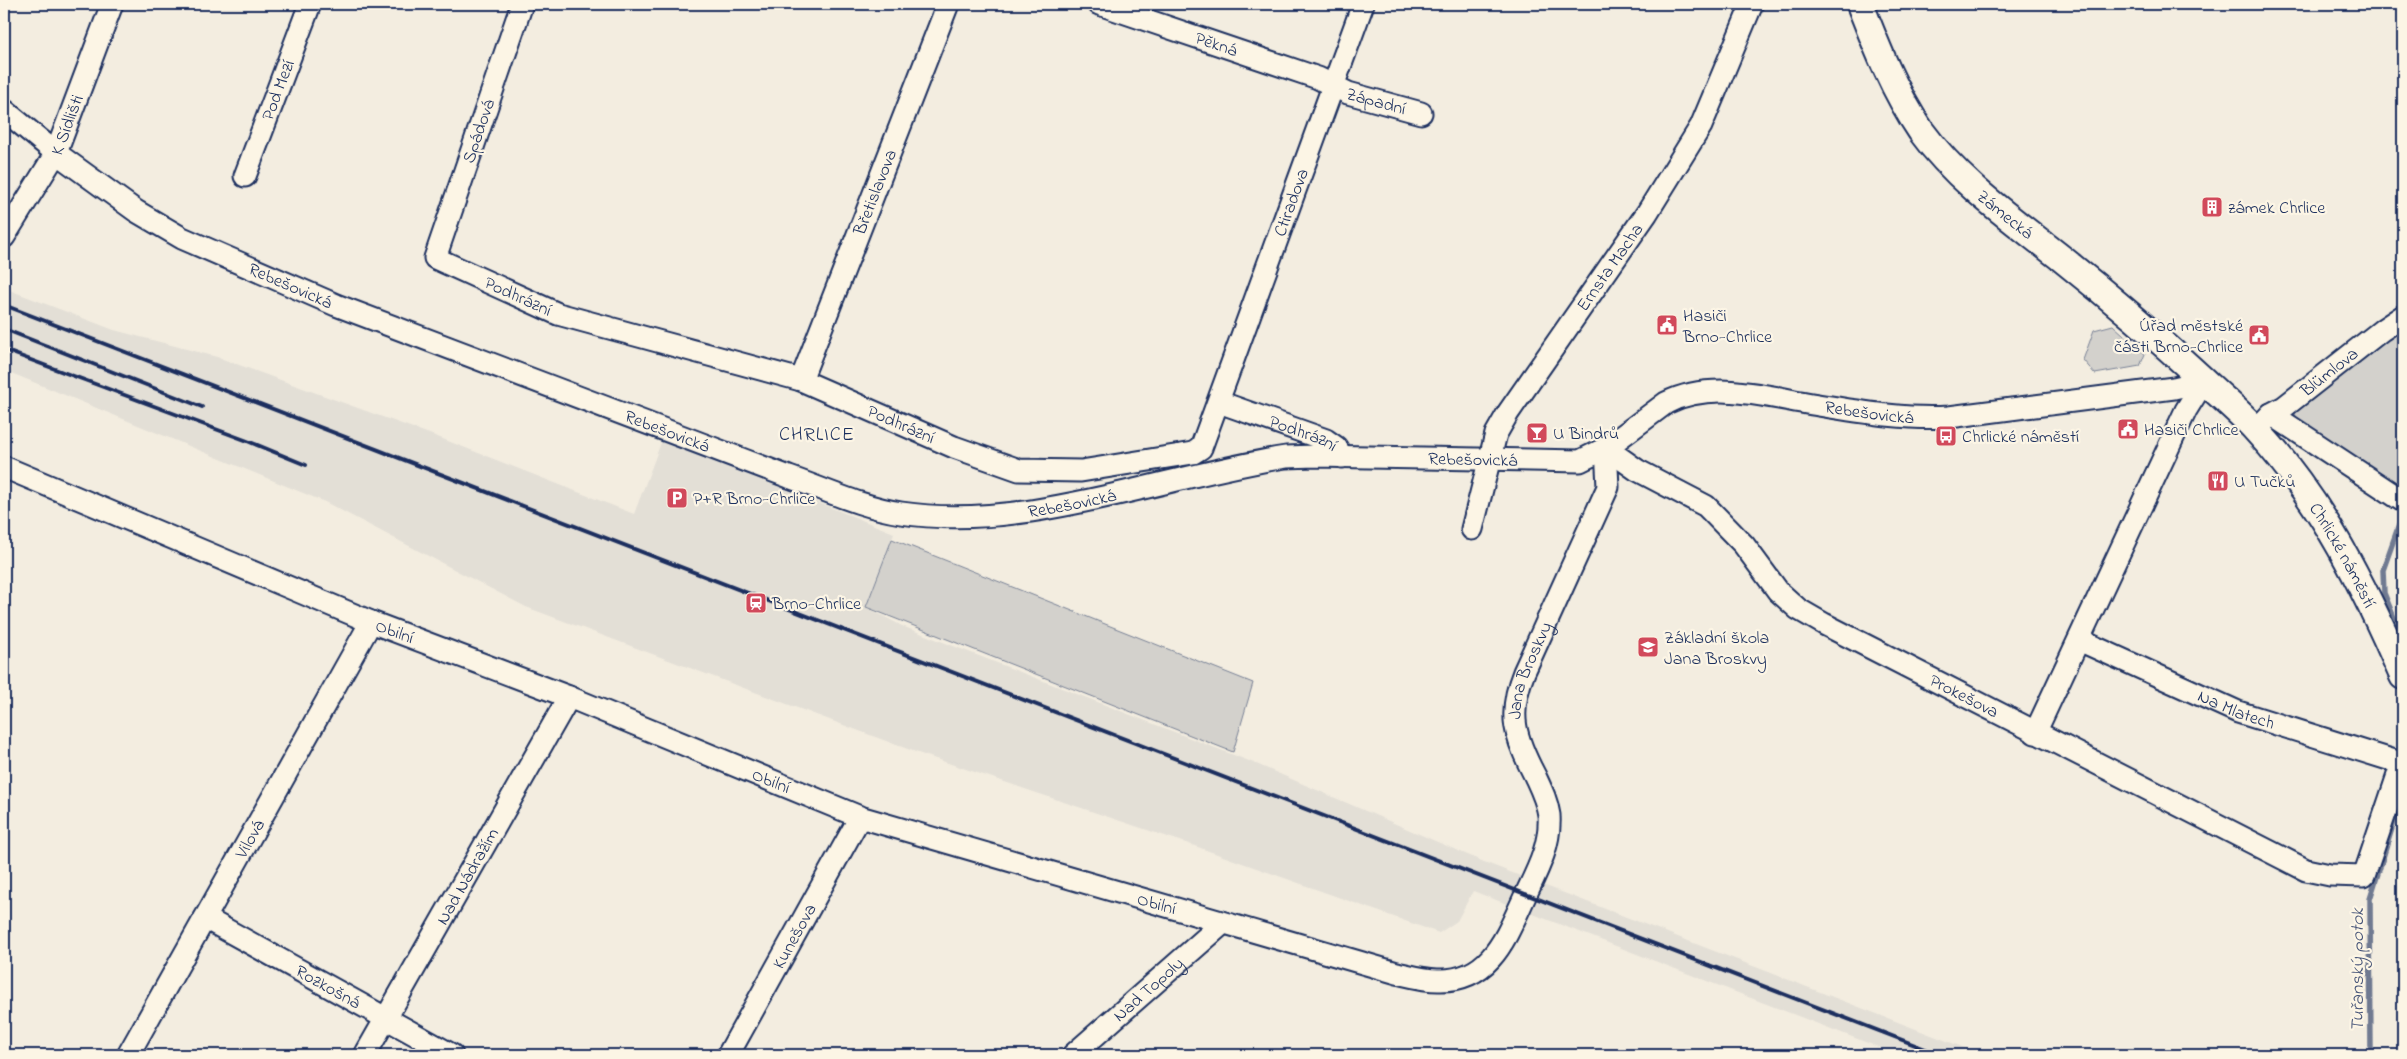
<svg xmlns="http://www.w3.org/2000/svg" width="2407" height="1059" font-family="'Indie Flower',sans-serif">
<rect width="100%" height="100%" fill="#f3ede0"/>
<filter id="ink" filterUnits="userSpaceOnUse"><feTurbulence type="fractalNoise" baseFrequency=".02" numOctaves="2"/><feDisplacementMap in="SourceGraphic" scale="10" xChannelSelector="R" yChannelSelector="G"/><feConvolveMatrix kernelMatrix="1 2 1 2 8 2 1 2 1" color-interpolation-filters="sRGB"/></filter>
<g filter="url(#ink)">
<!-- built -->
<path fill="#e3dfd6" d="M4,288L114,330L217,357L435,436L634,514L662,440L894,533L866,607L902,626L1254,763L1484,862L1983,1055H1899L1473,891L1457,921L1439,933L1192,845L921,754L526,607L325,502L4,370Z"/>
<!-- green -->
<g fill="#d3d1cc" stroke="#778095">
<path d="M2113,325L2145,354L2140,366L2095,374L2083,360L2094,330Z"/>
<path d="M2403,328V490L2297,418L2294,412L2297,404Z"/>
<path d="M892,539L1253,683L1233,752L866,607Z"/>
</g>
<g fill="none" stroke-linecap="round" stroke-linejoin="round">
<!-- stream -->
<g stroke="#707a91" stroke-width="5.5">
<path d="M2403,518L2399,525L2383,570L2384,593L2403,640"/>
<path d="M2371,1055L2370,899L2399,806L2403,800"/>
</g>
<!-- minor casing -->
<g stroke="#1b2f5e" stroke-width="25">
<g id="minor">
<path id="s1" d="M522,4L435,258L558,314L801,380L954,447L1019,470L1081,471L1193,453L1201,448L1363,4"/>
<path id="s2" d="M1099,4L1318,78L1348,93L1421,113"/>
<path id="s3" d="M4,110L56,153L136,211L182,238L336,305L789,477C826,490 862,507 901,513C1027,532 1162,476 1286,457L1315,456L1580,461L1606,448L1666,403C1712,380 1764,396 1812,404C1857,411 1903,420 1949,417L2174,388L2204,381"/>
<path id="s4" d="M245,176L310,4"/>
<path id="s5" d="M4,237L56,153L112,4"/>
<path id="s6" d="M801,380L948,4"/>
<path id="s7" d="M1219,402L1326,440L1336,447L1342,457"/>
<path d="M2271,414L2403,501"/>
<path id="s8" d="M2256,430L2271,414L2284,407L2382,330L2403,316"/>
<path id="s9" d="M1606,448L1637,470L1706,506L1744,545L1778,591L1798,609L1824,624L2306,870L2330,875L2364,876L2403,760"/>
<path id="s10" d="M4,467L371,622L569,697L860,817L1397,973C1410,976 1424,980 1438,980C1492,982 1507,934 1526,894C1538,869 1551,844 1549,815C1547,801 1541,789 1535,776C1515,738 1507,714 1524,672L1608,487L1606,448"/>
<path id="s11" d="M1472,529L1496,434L1508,413L1647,213L1701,126L1752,4"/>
<path id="s12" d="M2079,640L2238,712L2401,763"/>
<path d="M2035,733L2186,410L2204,381"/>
<path id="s13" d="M205,918L452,1055"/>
<path id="s14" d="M128,1055L371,622"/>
<path id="s15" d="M365,1055L569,697"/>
<path id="s16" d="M728,1055L860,817"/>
<path id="s17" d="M1073,1055L1223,923"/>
</g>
</g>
<!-- tertiary casing -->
<g stroke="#1b2f5e" stroke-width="30">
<g id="tertiary">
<path id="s18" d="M1860,4C1877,48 1894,91 1921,131C1958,182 2013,220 2061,258C2110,297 2157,337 2202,379C2220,396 2240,412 2257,431C2322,501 2365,588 2403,676"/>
</g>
</g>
<!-- minor -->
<use href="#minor" stroke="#fcf5e5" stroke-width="21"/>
<!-- tertiary -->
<use href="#tertiary" stroke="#fcf5e5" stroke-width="26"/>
<!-- rail -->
<g stroke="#1b2f5e" stroke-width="4">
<path d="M4,305L1941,1055"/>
<path d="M4,329L202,407"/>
<path d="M4,350L245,440L306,465"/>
</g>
</g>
</g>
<!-- icons -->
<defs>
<g id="building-square" transform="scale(1.125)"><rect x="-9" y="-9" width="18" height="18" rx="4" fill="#d1495b" stroke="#fcf5e5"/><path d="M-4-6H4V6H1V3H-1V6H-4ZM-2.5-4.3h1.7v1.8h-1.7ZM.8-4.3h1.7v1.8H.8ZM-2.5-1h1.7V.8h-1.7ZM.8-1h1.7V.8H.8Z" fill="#fff"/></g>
<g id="civic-square" transform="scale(1.125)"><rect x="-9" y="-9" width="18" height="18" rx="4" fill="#d1495b" stroke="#fcf5e5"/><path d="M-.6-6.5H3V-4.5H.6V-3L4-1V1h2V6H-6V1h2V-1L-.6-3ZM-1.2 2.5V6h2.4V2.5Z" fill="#fff"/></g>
<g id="bar-square" transform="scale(1.125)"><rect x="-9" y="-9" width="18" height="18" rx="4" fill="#d1495b" stroke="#fcf5e5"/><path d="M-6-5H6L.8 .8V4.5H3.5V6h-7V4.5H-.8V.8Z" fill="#fff"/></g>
<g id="bus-square" transform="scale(1.125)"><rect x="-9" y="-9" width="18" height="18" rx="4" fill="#d1495b" stroke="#fcf5e5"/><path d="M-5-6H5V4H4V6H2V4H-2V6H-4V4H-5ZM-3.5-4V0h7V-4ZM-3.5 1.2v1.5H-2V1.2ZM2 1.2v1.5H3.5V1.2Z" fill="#fff"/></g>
<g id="restaurant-square" transform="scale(1.125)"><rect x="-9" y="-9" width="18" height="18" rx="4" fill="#d1495b" stroke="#fcf5e5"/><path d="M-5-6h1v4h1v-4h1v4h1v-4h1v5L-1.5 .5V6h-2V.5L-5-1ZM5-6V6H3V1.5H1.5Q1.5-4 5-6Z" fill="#fff"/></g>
<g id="parking-square" transform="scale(1.125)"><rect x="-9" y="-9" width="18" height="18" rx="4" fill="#d1495b" stroke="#fcf5e5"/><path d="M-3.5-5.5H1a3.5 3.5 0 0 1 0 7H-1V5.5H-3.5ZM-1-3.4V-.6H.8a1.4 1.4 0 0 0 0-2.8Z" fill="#fff"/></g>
<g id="station-square" transform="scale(1.125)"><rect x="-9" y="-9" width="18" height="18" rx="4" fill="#d1495b" stroke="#fcf5e5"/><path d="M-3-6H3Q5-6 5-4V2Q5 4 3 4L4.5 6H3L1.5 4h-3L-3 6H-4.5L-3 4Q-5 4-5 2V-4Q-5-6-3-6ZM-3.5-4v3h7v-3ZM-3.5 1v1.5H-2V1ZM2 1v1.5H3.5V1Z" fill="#fff"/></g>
<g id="school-square" transform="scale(1.125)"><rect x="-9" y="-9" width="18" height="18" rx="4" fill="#d1495b" stroke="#fcf5e5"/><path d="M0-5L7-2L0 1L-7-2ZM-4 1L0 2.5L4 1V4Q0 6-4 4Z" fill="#fff"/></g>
</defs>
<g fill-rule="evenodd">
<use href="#building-square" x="2212" y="207"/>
<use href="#civic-square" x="1667" y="325"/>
<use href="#civic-square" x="2259" y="335"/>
<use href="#civic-square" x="2128" y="429"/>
<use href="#bar-square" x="1537" y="433"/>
<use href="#bus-square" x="1946" y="436"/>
<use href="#restaurant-square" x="2218" y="481"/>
<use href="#parking-square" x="677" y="498"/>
<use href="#station-square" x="756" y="603"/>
<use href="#school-square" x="1648" y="647"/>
</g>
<g text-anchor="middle" stroke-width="4.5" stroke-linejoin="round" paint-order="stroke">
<!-- street labels -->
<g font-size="18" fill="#1b2f5e" stroke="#fcf5e5">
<text dy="6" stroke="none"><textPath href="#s2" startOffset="124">Pěkná</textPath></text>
<text dy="6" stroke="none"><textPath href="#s4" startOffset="92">Pod Mezí</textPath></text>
<text dy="6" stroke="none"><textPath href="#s2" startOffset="294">Západní</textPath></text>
<text dy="6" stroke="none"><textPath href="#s5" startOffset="129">K Sídlišti</textPath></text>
<text transform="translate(478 131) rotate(-71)" y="6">Spádová</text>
<text dy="6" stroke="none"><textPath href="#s6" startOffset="202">Břetislavova</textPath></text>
<text dy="6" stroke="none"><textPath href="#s1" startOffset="1338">Ctiradova</textPath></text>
<text dy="6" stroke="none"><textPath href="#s18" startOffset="260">Zámecká</textPath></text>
<text dy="6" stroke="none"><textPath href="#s11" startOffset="300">Ernsta Macha</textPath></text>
<text dy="6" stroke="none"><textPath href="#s3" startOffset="338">Rebešovická</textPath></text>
<text dy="6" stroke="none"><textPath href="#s1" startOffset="360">Podhrázní</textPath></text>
<text dy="6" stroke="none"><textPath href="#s8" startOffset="94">Blümlova</textPath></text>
<text dy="6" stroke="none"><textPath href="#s3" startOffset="1986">Rebešovická</textPath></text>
<text dy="6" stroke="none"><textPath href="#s1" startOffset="765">Podhrázní</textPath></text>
<text dy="6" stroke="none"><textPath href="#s3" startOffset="742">Rebešovická</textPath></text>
<text dy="6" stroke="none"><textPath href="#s7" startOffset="90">Podhrázní</textPath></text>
<text dy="6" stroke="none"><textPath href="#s3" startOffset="1568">Rebešovická</textPath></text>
<text dy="6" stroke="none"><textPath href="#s3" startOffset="1162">Rebešovická</textPath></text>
<text dy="6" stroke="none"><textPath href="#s18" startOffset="744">Chrlické náměstí</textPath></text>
<text dy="6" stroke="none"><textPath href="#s10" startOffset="424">Obilní</textPath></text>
<text dy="6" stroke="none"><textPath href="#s10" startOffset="1895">Jana Broskvy</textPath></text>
<text dy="6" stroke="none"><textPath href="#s9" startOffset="442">Prokešova</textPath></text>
<text dy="6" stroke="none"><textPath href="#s12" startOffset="172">Na Mlatech</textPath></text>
<text dy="6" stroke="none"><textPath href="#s10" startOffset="829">Obilní</textPath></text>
<text dy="6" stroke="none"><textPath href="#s14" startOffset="248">Vilová</textPath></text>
<text dy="6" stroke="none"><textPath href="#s15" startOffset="206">Nad Nádražím</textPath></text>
<text dy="6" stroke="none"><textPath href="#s10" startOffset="1234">Obilní</textPath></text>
<text dy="6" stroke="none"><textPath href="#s16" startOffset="136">Kunešova</textPath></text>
<text dy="6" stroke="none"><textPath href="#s13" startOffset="141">Rozkošná</textPath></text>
<text dy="6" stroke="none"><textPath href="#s17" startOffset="100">Nad Topoly</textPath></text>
</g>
<!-- poi labels -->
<g font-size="18" fill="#1b2f5e" stroke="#fcf5e5" text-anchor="start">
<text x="2228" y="213">zámek Chrlice</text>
<text x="1683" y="321">Hasiči<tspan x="1683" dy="21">Brno-Chrlice</tspan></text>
<text x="2243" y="331" text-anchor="end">Úřad městské<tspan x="2243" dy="21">části Brno-Chrlice</tspan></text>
<text x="2144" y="435">Hasiči Chrlice</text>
<text x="1553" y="439">U Bindrů</text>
<text x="1962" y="442">Chrlické náměstí</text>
<text x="2234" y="487">U Tučků</text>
<text x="693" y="504">P+R Brno-Chrlice</text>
<text x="772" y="609">Brno-Chrlice</text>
<text x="1664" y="643">Základní škola<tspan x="1664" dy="21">Jana Broskvy</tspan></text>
</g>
<!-- water labels -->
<g font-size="19" font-style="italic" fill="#465478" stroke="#fcf5e5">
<text transform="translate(2356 970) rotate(-90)" y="7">Tuřanský potok</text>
</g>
<!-- quarter labels -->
<g font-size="20" letter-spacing="1" fill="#1b2f5e" stroke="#fcf5e5">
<text x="817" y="440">CHRLICE</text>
</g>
</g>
<!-- margin -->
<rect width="2407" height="1059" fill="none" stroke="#fcf5e5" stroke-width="20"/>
<rect x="10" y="10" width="2387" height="1039" fill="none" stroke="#1b2f5e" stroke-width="2" filter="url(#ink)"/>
</svg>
